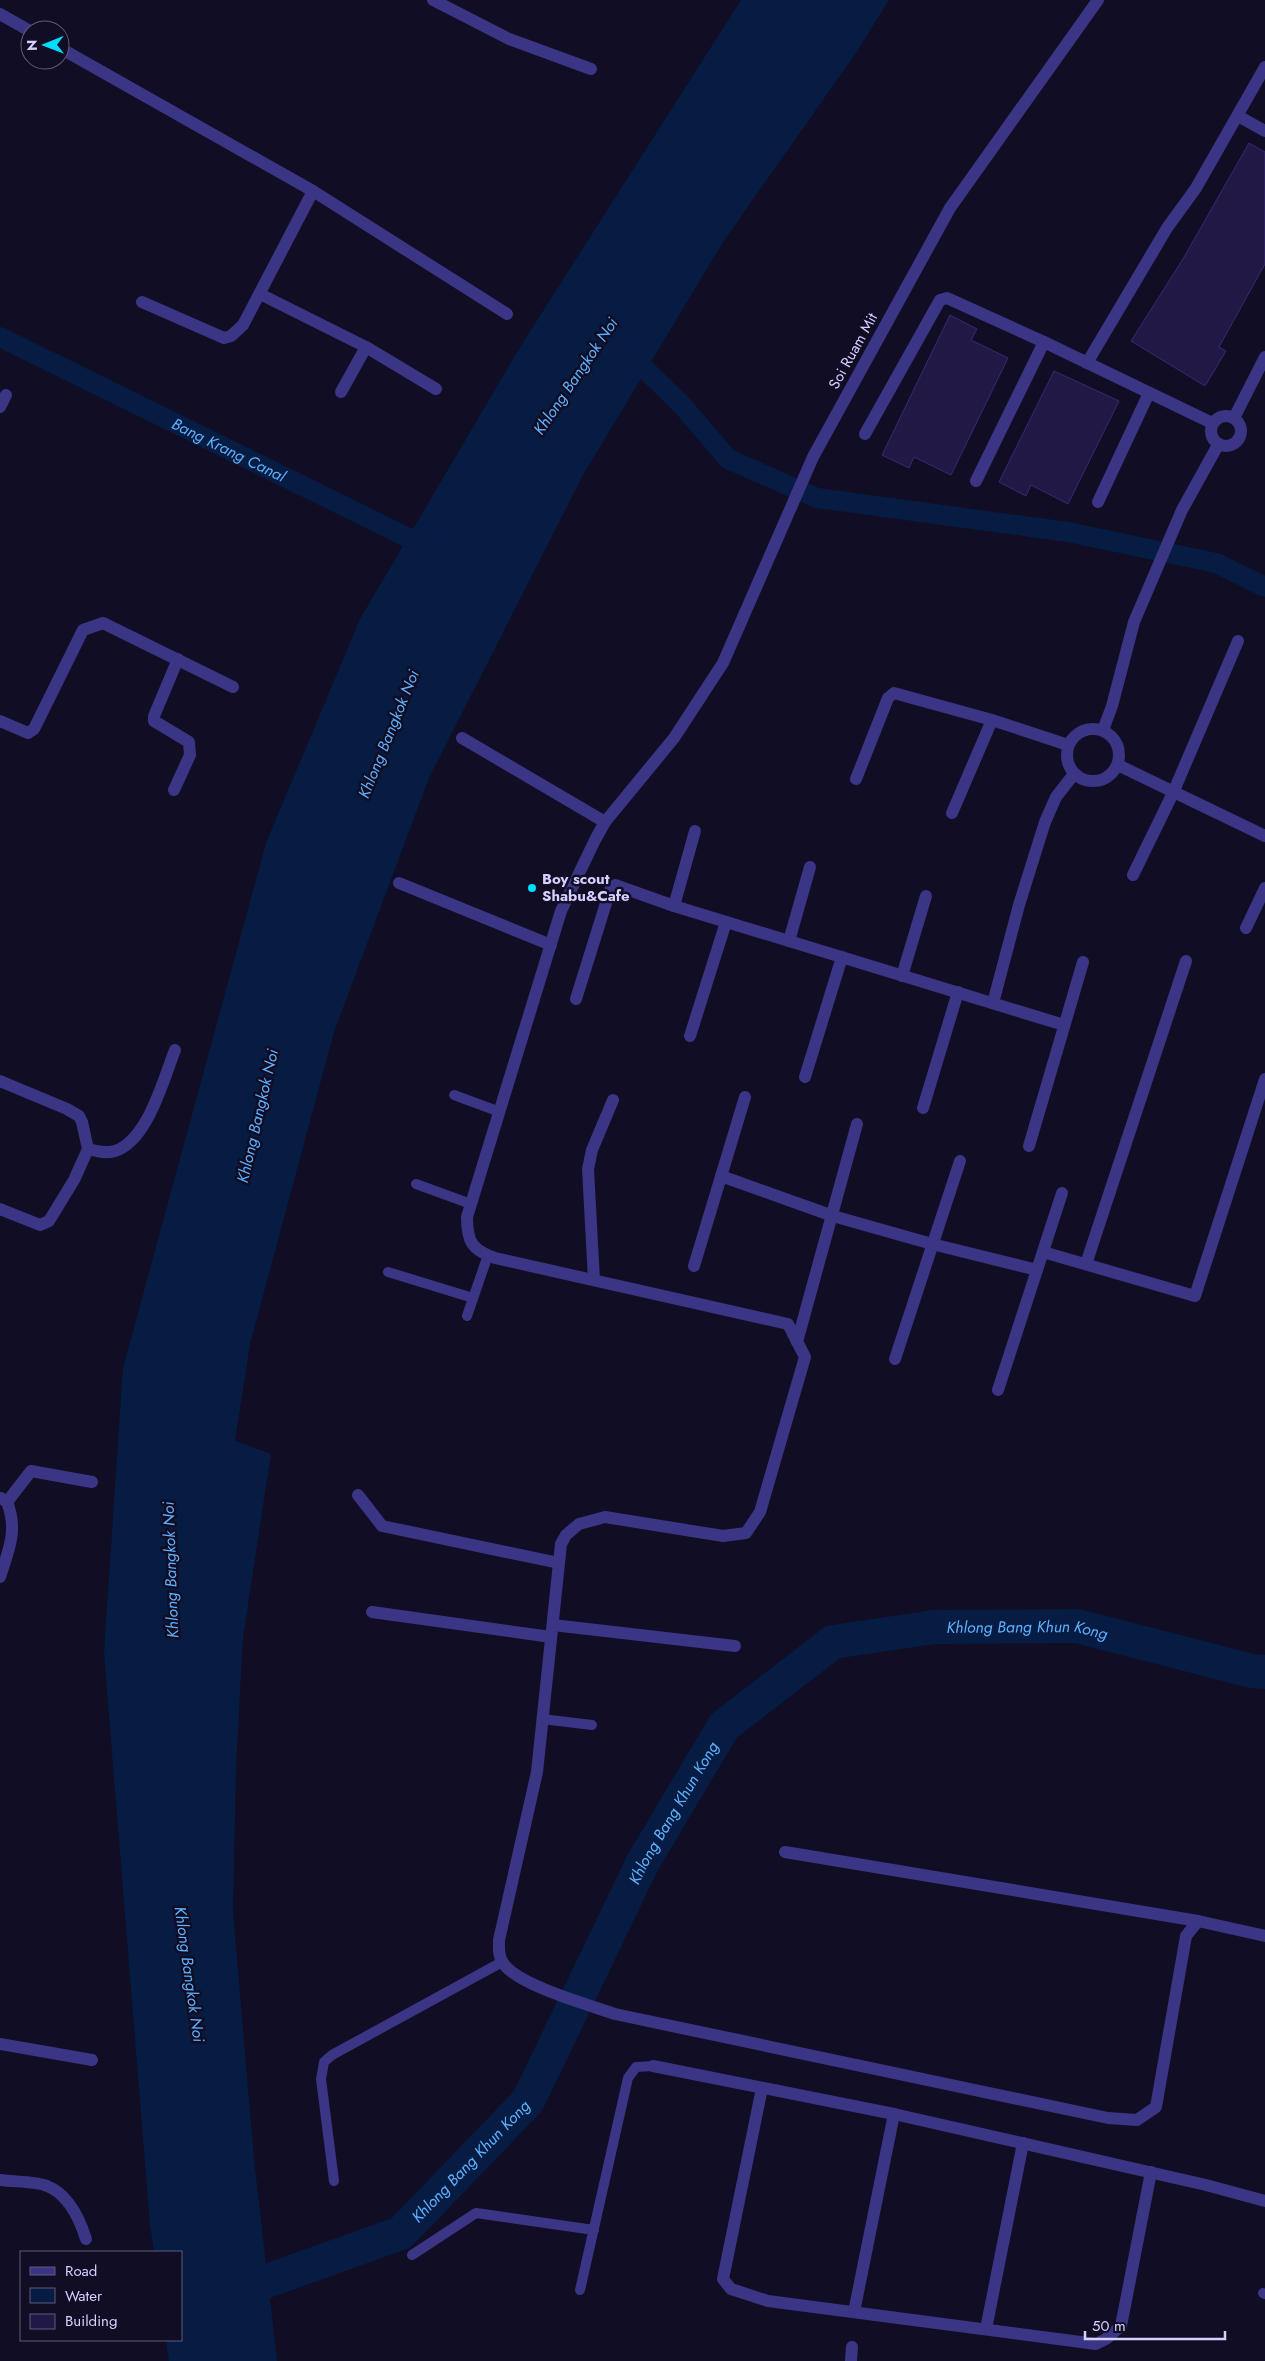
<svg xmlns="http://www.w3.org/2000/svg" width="1265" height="2361" font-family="Jost,sans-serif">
<rect width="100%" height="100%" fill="#110d24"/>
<!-- water -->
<path fill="#071c43" d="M741,0H889L856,53L723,242L583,475L429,778L334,1032L250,1344L235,1441L271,1454L243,1637L236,1767L233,1912L254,2159L277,2361H169L166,2340H181V2252H154L150,2225L104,1653L123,1368L266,843L360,619L522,344Z"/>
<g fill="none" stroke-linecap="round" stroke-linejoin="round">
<!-- canal -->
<g stroke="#071c43" stroke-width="20">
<path id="s1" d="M0,337L431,549"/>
<path d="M627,352L681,404L728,459L817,498L1068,532L1216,563L1265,587"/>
</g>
<!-- river -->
<path stroke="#071c43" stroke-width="34" id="s2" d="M239,2291L401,2233L528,2101L643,1862L724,1726L833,1642L934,1627L1077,1626L1252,1671L1265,1672"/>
</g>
<!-- building -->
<g fill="#221846" stroke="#392973">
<path d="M1249,143L1265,152V264L1219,347L1226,351L1205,386L1131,341L1183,259Z"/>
<path d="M950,315L977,329L971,340L1008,358L951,475L914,457L909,468L882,455Z"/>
<path d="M1054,371L1119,401L1068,504L1031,485L1026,496L999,482Z"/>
</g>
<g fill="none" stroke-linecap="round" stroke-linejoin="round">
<!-- service -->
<g stroke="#3a3585" stroke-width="10">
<path d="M454,1095L500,1112"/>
<path d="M416,1184L471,1204"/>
<path d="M388,1272L473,1298"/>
<path d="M467,1316L488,1255"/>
<path d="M542,1719L592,1725"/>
<path d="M334,2181L321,2079L324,2062L332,2055L502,1962"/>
<path d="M412,2255L476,2213L594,2230"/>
<path d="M580,2290L628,2078L636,2067L653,2066"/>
<path d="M1263,2293L1265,2294"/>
</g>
<!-- minor -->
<g stroke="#3a3585" stroke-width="12">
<path d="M433,0L509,39L591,69"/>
<path d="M1098,0L950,208L813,457L723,663L674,738L605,822L595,840L561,911L467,1217C467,1242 472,1250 495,1258L788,1324L805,1357L760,1512L746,1533L723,1536L605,1517L579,1524L566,1535L561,1544L537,1772L499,1940C499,1948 498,1956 503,1963C517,1985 589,2005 615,2014L1108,2118L1137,2120L1156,2107L1186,1936L1198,1921L1265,1936"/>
<path d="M0,14L30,31"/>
<path d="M60,48L313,191L507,314"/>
<path d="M1238,116L1265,131"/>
<path d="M260,294L366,347L436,389"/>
<path d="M142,302L224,338L231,336L243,325L313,191"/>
<path d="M1087,363L1167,228L1196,188L1265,67"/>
<path d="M341,392L366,347"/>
<path d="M0,407L6,395"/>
<circle cx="1226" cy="431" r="15"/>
<path d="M1234,418L1265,357"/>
<path d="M865,434L940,300L947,298L1044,342L1212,423"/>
<path d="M976,481L1044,342"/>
<path d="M1098,502L1149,393"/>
<path d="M0,721L28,733L34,729L83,630L103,623L233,687"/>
<circle cx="1093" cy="755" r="26"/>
<path d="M1103,730L1112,706L1134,622L1182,510L1218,445"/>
<path d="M462,738L605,822"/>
<path d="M1118,765L1265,836"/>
<path d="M856,779L888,698L894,693L992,720L1068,745"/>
<path d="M174,790L190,755L189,742L154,721V716L178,659"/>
<path d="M952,813L992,720"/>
<path d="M1133,875L1173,793L1238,641"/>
<path d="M399,883L551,945"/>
<path d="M674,906L695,831"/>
<path d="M1246,928L1265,888"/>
<path d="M789,941L810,867"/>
<path d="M902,976L926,896"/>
<path d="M576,999L611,887L615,885L674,906L1064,1025"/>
<path d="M993,1003L1019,905L1045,822L1056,797L1074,774"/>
<path d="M690,1036L726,922"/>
<path d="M805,1077L842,957"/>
<path d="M0,1081L67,1109L79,1116L82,1122L88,1149L74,1180L49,1221L40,1225L0,1209"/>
<path d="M923,1108L958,992"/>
<path d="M1029,1146L1083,962"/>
<path d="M88,1149C96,1151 106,1154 115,1151C148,1140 163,1080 175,1050"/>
<path d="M721,1176L833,1216L932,1244L1037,1270"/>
<path d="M1043,1252L1195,1296L1265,1079"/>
<path d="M1086,1264L1186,961"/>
<path d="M694,1266L745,1097"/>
<path d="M594,1280L588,1169L592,1150L613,1100"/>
<path d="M797,1342L857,1124"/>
<path d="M895,1359L960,1161"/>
<path d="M998,1390L1062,1193"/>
<path d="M358,1495L382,1526L559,1563"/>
<path d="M7,1502L31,1471L92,1482"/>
<path d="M0,1577C9,1549 18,1530 7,1502L1,1498"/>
<path d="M372,1612L551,1637"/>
<path d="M553,1625L735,1646"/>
<path d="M785,1852L1198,1921"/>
<path d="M0,2044L92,2060"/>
<path d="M653,2066L894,2114L1206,2185L1265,2201"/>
<path d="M762,2088L723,2279L731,2289L768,2301L1096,2344L1106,2339L1121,2326L1151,2172"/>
<path d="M0,2180C13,2182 36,2181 47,2186C68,2194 80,2220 86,2239"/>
<path d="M854,2312L894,2114"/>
<path d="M986,2329L1023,2143"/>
<path d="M851,2361L852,2347"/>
</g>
</g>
<!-- markers -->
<circle fill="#00ddfb" stroke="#110d24" stroke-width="2" cx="532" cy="888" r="5"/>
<g text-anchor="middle" stroke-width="5" stroke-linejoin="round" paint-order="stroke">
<!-- street labels -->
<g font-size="15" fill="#d6d0ff" stroke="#110d24">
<text transform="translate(853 351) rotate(-61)" y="5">Soi Ruam Mit</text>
</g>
<!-- poi labels -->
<g font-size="15" font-weight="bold" fill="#d6d0ff" stroke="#110d24" text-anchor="start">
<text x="542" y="884">Boy scout<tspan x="542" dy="17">Shabu&amp;Cafe</tspan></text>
</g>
<!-- water labels -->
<g font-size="16" font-style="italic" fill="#5eb1ff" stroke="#110d24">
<text transform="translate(575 376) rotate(-56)" y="6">Khlong Bangkok Noi</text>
<text dy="6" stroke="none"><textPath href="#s1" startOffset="255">Bang Krang Canal</textPath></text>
<text transform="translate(388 734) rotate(-68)" y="6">Khlong Bangkok Noi</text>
<text transform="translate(257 1116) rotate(-77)" y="6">Khlong Bangkok Noi</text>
<text transform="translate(170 1570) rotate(-92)" y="6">Khlong Bangkok Noi</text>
<text dy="6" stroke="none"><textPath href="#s2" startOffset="1112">Khlong Bang Khun Kong</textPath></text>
<text dy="6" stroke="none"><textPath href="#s2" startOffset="678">Khlong Bang Khun Kong</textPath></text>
<text transform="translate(190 1974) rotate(82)" y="6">Khlong Bangkok Noi</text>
<text dy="6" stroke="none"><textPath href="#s2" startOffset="272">Khlong Bang Khun Kong</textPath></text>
</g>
</g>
<!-- legend -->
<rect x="20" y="2251" width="162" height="90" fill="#110d24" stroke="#605b7c"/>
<rect x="30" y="2267" width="25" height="8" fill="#3a3585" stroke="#605b7c"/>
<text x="65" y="2276" font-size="15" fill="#d6d0ff">Road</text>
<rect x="30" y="2288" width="25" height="15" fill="#071c43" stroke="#605b7c"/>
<text x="65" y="2301" font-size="15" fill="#d6d0ff">Water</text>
<rect x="30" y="2314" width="25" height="15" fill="#221846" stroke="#605b7c"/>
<text x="65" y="2326" font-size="15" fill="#d6d0ff">Building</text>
<!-- north arrow -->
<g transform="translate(45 45) rotate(269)"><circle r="24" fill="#110d24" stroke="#605b7c"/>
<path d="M0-4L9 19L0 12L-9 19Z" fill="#00ddfb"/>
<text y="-8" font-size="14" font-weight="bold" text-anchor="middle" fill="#d6d0ff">N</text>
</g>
<!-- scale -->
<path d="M1085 2331v8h140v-8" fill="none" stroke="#d6d0ff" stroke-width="2.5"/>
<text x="1092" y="2331" font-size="15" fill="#d6d0ff" stroke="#110d24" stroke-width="4" paint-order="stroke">50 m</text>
</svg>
